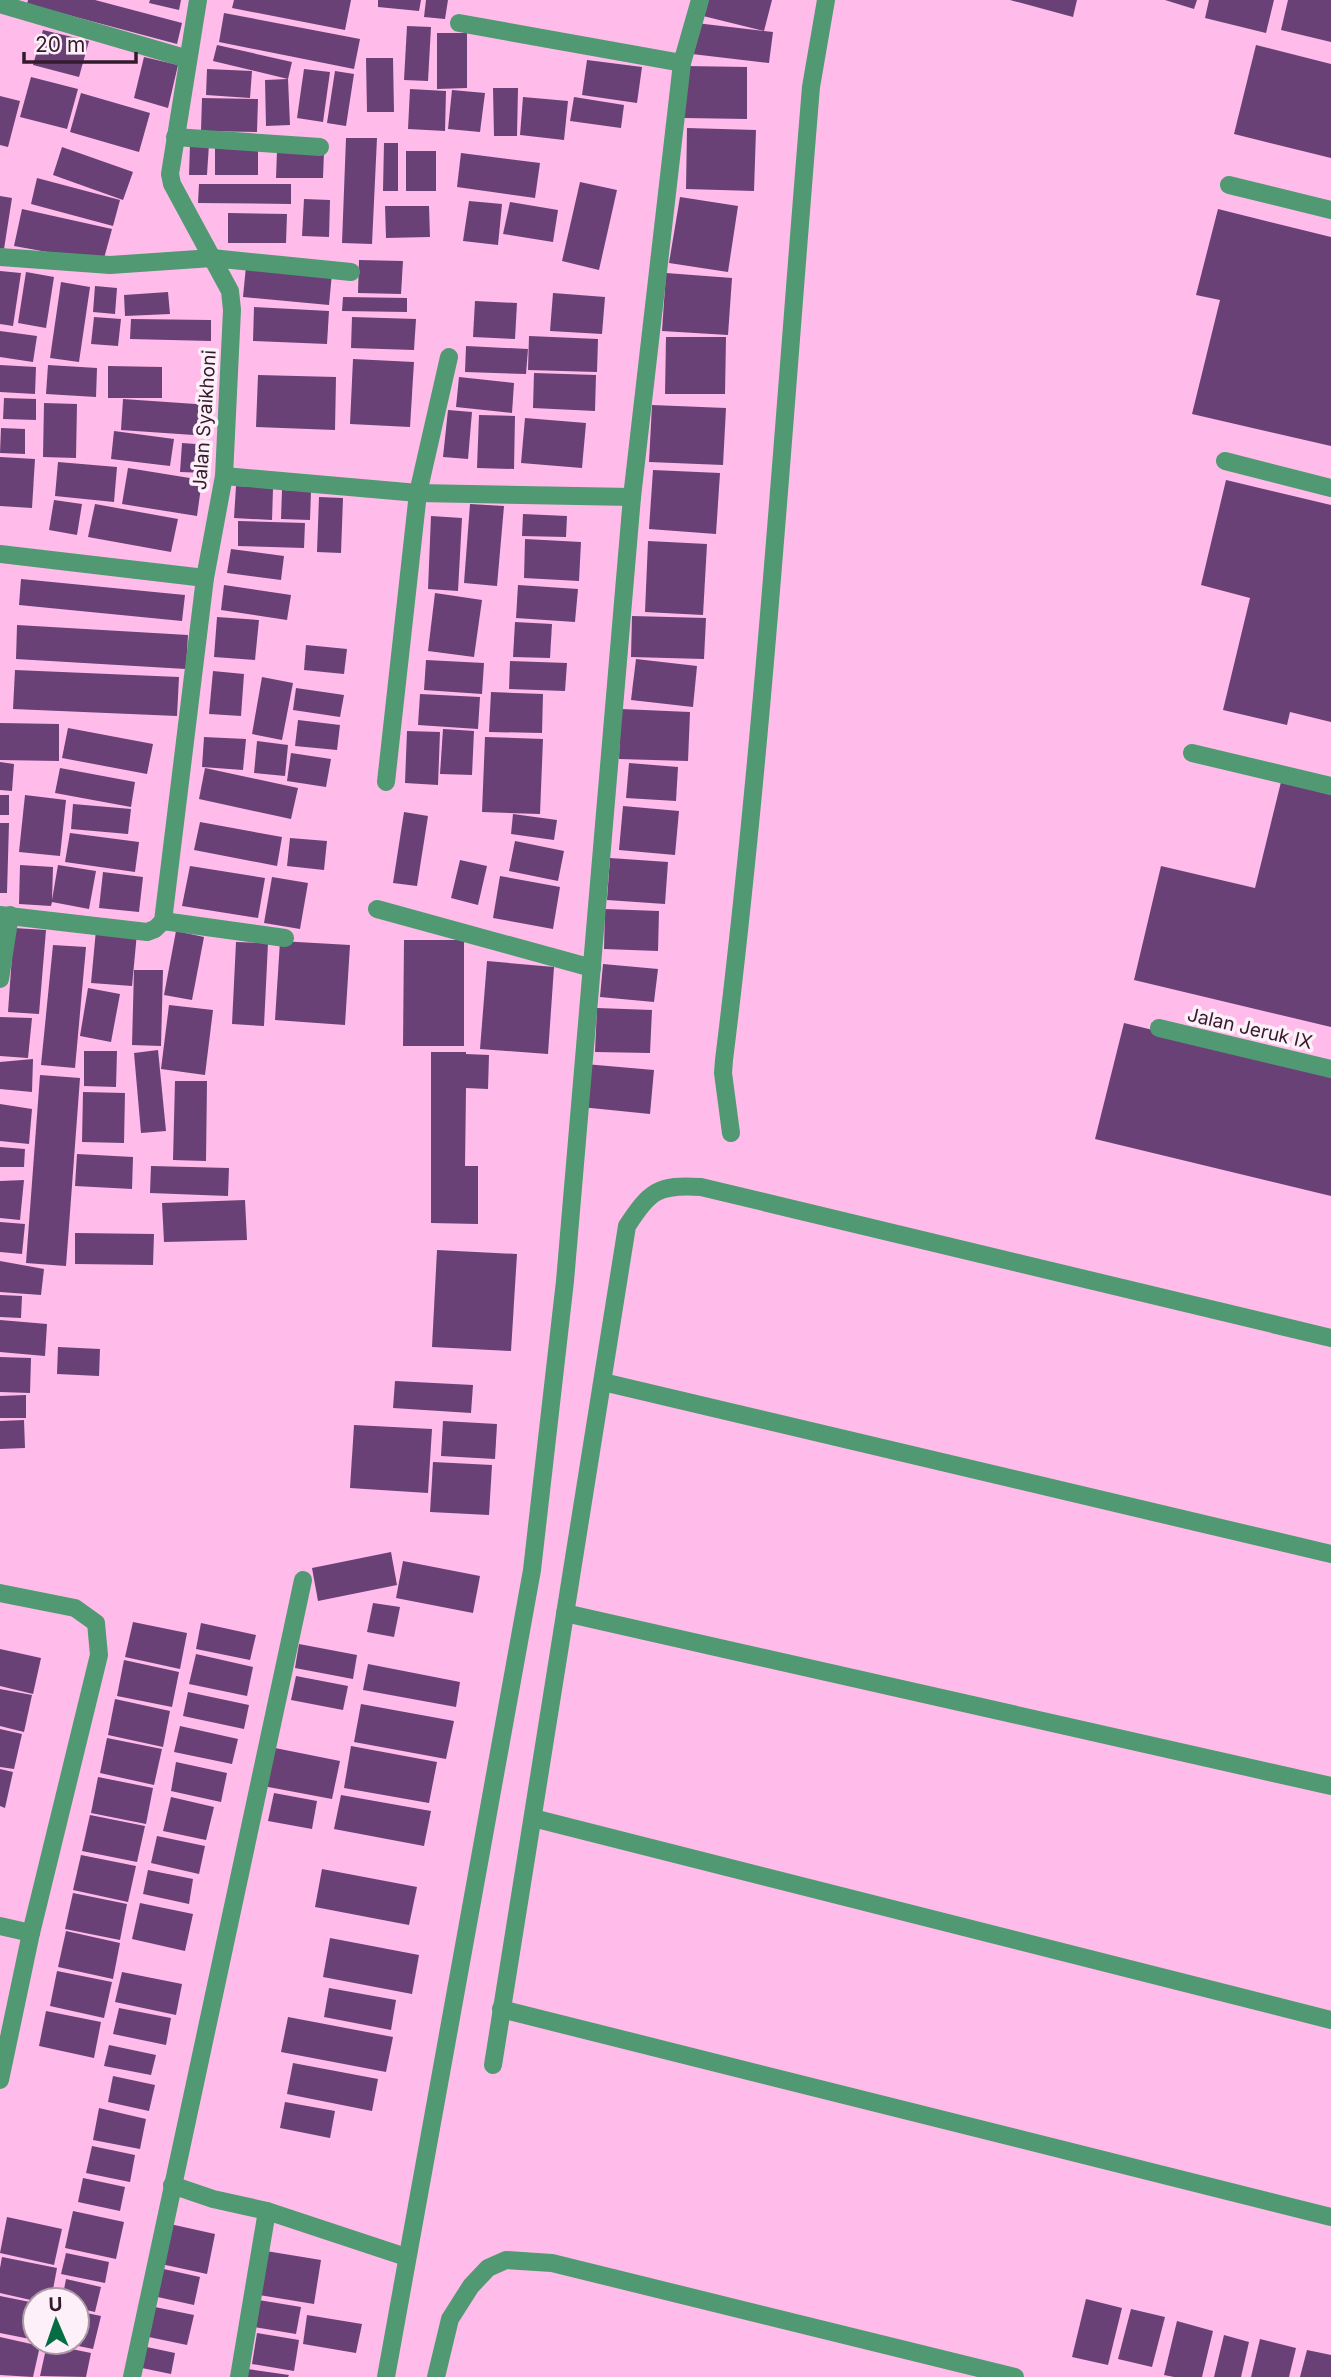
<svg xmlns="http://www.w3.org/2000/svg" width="1331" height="2377" font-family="Inter,sans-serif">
<rect width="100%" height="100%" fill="#ffbcea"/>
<!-- building -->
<g fill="#6a4176">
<path d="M28,0H95L182,23L177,44L27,4Z"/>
<path d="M150,0H181L179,10L149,3Z"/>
<path d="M234,0H351L345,30L232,8Z"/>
<path d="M378,0H421L419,11L378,7Z"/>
<path d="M426,0H448L445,19L424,17Z"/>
<path d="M703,0H772L764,31L773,32L769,63L692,54L696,23L764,31L699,15Z"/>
<path d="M1010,0H1077L1073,17Z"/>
<path d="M1165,0H1197L1194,9Z"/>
<path d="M1209,0H1274L1266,33L1205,18Z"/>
<path d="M1288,0H1331V42L1281,30Z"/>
<path d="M224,13L360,39L354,69L219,42Z"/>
<path d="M407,26L431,27L428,81L404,80Z"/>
<path d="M43,30L89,41L79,77L33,65Z"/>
<path d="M437,33H467V88L437,89Z"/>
<path d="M217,45L292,62L288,79L290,125L266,126L265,80L288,79L213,61Z"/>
<path d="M1256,45L1331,64V158L1234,134Z"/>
<path d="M144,57L178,65L168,108L134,98Z"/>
<path d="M366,58H393L394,112H367Z"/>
<path d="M587,60L642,67L637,103L582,95Z"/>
<path d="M685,66L747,67V119L684,118Z"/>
<path d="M207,69L252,71L250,98L206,95Z"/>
<path d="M304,69L330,72L323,122L297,118Z"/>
<path d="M335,71L354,74L346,126L327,123Z"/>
<path d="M31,77L78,89L67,129L20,117Z"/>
<path d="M493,88H518L517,136H494Z"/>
<path d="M410,89L446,91L445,131L408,129Z"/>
<path d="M452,90L485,93L480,132L448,129Z"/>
<path d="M81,93L150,113L139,152L70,132Z"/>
<path d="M0,96L20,101L8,147L0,145Z"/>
<path d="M523,97L568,101L564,140L520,135Z"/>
<path d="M574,97L624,105L621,128L570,121Z"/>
<path d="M202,98L258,99L257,132L201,131Z"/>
<path d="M687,128L756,130L754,191L686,189Z"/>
<path d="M346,138H377L372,244L342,243Z"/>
<path d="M384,143H398V191H383Z"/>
<path d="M190,144H209L207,175H189Z"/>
<path d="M215,145L258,146V175H215Z"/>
<path d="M62,147L133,172L123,200L53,175Z"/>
<path d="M277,151L324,152L323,178H276Z"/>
<rect x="406" y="151" width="30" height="40"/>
<path d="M461,153L540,163L535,198L457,187Z"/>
<path d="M37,178L120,200L113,226L31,204Z"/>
<path d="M580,182L617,190L599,270L562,261Z"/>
<path d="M199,184H291V204L198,203Z"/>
<path d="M0,196L12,198L4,249L0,248Z"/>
<path d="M680,197L738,206L728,272L669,263Z"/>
<path d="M304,199L330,200L329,237L302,236Z"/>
<path d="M469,201L502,204L498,245L463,241Z"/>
<path d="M510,202L558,210L553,242L503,234Z"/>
<path d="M385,206H429L430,237L386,238Z"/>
<path d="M22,209L112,229L103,262L14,246Z"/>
<path d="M1218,209L1331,237V446L1192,414L1220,300L1196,295Z"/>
<path d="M228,213L287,214L286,243H228Z"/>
<path d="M359,260L403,261L401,294L358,293Z"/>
<path d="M246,266L332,273L329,305L243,297Z"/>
<path d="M0,271L21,273L13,326L0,324Z"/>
<path d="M26,272L54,277L46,328L18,323Z"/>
<path d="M666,273L732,278L728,335L662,331Z"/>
<path d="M61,282L90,287L79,362L50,358Z"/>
<path d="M95,286L117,288L115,314L93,312Z"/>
<path d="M168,292L170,314L125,316L124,295Z"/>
<path d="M553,293L605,297L602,334L550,331Z"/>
<path d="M343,297L407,298V312L342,311Z"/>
<path d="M475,301L517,303L515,339L473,337Z"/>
<path d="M254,307L329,311L327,344L253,341Z"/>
<path d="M94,317L121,319L118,346L91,344Z"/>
<path d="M352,317L416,319L414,350L351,348Z"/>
<path d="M131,319L211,320V341L130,339Z"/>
<path d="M0,331L37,336L33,362L0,357Z"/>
<path d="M529,336L598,339L597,372L528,370Z"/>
<path d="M666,337H726L725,394H665Z"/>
<path d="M466,346L528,349L526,374L465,372Z"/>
<path d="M353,359L414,362L410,427L350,424Z"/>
<path d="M0,365L36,367L35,394L0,392Z"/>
<path d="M48,365L97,368L96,397L46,394Z"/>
<path d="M108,366L162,367V398H108Z"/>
<path d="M534,373L596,375L595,411L533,408Z"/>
<path d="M258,375L336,377L335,430L256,427Z"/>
<path d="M459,377L514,383L512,413L456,407Z"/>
<path d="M4,398L36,399V420L3,419Z"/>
<path d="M123,399L210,405L208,436L121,430Z"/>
<path d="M44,403L77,404L76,458L43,457Z"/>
<path d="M652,405L726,408L723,465L649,462Z"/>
<path d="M448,410L472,412L468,459L443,457Z"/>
<path d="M479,415L515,416L514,469L477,468Z"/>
<path d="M525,418L586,423L582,468L521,463Z"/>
<path d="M1,428L25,429V454L0,453Z"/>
<path d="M114,431L174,439L170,466L111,459Z"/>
<path d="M182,443L210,445L208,473L180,472Z"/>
<path d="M0,457L35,459L32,508L0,506Z"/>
<path d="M58,462L117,467L114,502L55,496Z"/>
<path d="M128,468L202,480L197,516L122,504Z"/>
<path d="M653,470L720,473L716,534L649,529Z"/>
<path d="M1226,480L1331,505V722L1290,712L1287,725L1223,710L1250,598L1201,585Z"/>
<path d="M236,486L273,488L272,520L234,518Z"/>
<path d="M282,490L311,491L310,520L281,519Z"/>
<path d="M319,497L343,498L341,553L317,552Z"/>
<path d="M54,500L82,504L77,535L49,530Z"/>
<path d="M95,504L178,519L171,552L88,537Z"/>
<path d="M470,504L504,506L497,586L464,583Z"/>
<path d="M523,514L567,516L566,537L522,536Z"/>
<path d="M431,516L462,518L458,591L428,589Z"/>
<path d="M238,521L305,523L304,548L238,546Z"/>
<path d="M525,539L581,542L579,581L524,578Z"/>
<path d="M648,541L707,544L703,615L645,612Z"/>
<path d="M231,549L284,556L281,580L227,573Z"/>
<path d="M21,579L185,595L182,621L19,605Z"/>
<path d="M224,585L291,595L287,620L221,610Z"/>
<path d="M518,585L578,589L575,622L516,618Z"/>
<path d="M435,593L482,600L474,657L428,651Z"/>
<path d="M632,616L706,618L704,659L631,657Z"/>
<path d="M217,617L259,620L255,660L214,657Z"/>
<path d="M515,622L552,624L550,658L513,657Z"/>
<path d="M17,625L188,635L186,669L16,659Z"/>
<path d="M306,645L347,649L344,674L304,670Z"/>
<path d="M636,659L697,666L693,707L631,700Z"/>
<path d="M426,660L484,663L482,694L424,690Z"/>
<path d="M510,661L567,663L565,691L509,689Z"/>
<path d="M15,670L179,677L177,716L13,709Z"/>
<path d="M213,671L244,674L241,716L209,714Z"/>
<path d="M262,677L293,683L282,740L252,734Z"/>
<path d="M296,688L344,695L340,717L293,710Z"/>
<path d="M491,692L543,694L542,733L489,732Z"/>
<path d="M420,694L480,697L478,729L418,725Z"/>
<path d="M621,709L690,712L688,761L619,759Z"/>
<path d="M298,720L340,725L337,750L295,746Z"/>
<path d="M0,723L59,724V761L0,760Z"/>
<path d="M68,728L153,744L147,774L62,758Z"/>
<path d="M443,729L474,731L472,775L440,774Z"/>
<path d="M407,731L440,732L438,785L405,783Z"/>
<path d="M204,737L246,739L243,770L202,767Z"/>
<path d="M485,737L543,739L540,814L482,812Z"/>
<path d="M257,741L288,745L285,776L254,773Z"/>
<path d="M291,753L331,759L326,787L287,781Z"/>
<path d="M0,762L14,764L12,791L0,790Z"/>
<path d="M629,763L678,767L676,801L626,798Z"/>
<path d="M60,768L135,782L131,807L55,793Z"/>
<path d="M205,768L298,788L291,819L199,799Z"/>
<path d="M1281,782L1331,795V1027L1134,980L1161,866L1255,888Z"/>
<rect x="0" y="795" width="9" height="20"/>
<path d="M25,795L66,800L60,856L19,852Z"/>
<path d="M73,804L131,809L128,834L71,829Z"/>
<path d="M623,806L679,811L675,855L619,850Z"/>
<path d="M404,812L428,816L417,886L393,883Z"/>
<path d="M513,814L557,820L554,840L511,834Z"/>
<path d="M200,822L282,837L277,866L194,850Z"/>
<path d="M0,823H9L7,893H0Z"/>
<path d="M70,833L139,842L135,872L65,862Z"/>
<path d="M290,838L327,841L324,870L287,866Z"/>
<path d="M515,841L564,851L558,881L509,871Z"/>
<path d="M610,858L668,862L665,904L607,900Z"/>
<path d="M460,860L487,866L478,905L451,898Z"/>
<path d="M20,865L53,867L52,900L58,865L96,871L89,909L52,902L51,906L19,904Z"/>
<path d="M190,866L265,878L258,918L182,906Z"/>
<path d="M103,872L143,877L139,912L99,908Z"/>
<path d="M500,876L560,887L553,929L493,918Z"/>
<path d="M272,877L308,883L300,929L264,923Z"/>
<path d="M605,909L659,911L658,951L604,949Z"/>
<path d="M14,928L46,930L39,1014L8,1012Z"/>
<path d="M96,930L137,933L132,986L91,983Z"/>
<path d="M176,931L204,937L192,1000L164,995Z"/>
<path d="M404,940H464V1046H403Z"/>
<path d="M280,941L350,945L345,1025L275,1020Z"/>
<path d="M236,942L268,943L264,1026L232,1024Z"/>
<path d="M53,945L86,947L75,1068L41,1065Z"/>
<path d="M487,961L554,967L548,1054L480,1049Z"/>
<path d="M603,964L658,969L654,1002L600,997Z"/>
<path d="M134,970H163L161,1046L132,1045Z"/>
<path d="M88,988L120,994L111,1042L80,1036Z"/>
<path d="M169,1005L213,1010L205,1075L161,1069Z"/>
<path d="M597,1008L652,1010L650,1053L595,1052Z"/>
<path d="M0,1017L32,1018L28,1058L0,1056Z"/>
<path d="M1124,1023L1331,1073V1196L1095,1139Z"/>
<path d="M158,1050L166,1131L141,1133L134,1053Z"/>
<path d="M84,1051H117L116,1087L84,1086Z"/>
<path d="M431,1052H466V1054L489,1055L488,1089L466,1088L465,1166H478V1224L431,1223Z"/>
<path d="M33,1059L32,1092L0,1089V1062Z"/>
<path d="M585,1064L654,1070L650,1114L581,1107Z"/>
<path d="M40,1075L80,1078L66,1266L26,1263Z"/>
<path d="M175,1081H207L206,1161L173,1160Z"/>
<path d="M83,1092L125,1093L124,1143L82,1142Z"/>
<path d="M0,1104L32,1109L29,1144L0,1141Z"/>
<path d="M0,1147L25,1149L24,1167H0Z"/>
<path d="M77,1154L133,1157L132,1189L75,1186Z"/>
<path d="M151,1166L229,1168L228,1196L150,1193Z"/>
<path d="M24,1180L20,1220L0,1218V1181Z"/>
<path d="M245,1200L247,1240L164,1242L162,1203Z"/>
<path d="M0,1222L25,1224L22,1254L0,1252Z"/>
<path d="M75,1233L154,1234L153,1265L75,1264Z"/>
<path d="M437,1250L517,1254L511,1351L432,1347Z"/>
<path d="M0,1261L44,1269L41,1295L0,1292Z"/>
<path d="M0,1295L22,1296L21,1318L0,1317Z"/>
<path d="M0,1320L47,1324L45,1356L0,1352Z"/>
<path d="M58,1347L100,1349L99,1376L57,1374Z"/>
<path d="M0,1357L31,1358L30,1393L0,1392Z"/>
<path d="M395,1381L473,1385L471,1413L393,1408Z"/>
<path d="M26,1395V1418H0V1396Z"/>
<path d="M24,1420L25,1448L0,1449V1421Z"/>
<path d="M443,1421L497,1424L495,1459L441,1456Z"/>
<path d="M354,1425L432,1429L428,1493L350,1488Z"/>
<path d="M433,1462L492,1465L489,1515L430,1512Z"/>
<path d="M391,1552L397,1585L318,1601L312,1568Z"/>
<path d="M403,1561L480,1576L473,1613L396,1598Z"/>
<path d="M373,1603L400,1607L394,1637L367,1632Z"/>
<path d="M133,1622L187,1633L180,1669L125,1657Z"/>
<path d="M201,1623L256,1635L250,1660L196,1649Z"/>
<path d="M299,1644L357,1655L353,1679L295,1668Z"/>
<path d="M0,1649L41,1658L33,1694L0,1686Z"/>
<path d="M196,1654L253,1667L247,1696L189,1684Z"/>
<path d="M124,1660L179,1672L172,1707L117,1696Z"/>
<path d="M368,1664L460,1682L456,1707L363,1690Z"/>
<path d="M296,1676L348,1686L343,1710L291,1700Z"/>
<path d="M0,1689L32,1695L24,1732L0,1726Z"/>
<path d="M188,1692L249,1705L244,1729L183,1716Z"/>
<path d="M115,1699L170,1711L163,1747L108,1735Z"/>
<path d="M361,1704L454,1721L446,1759L354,1742Z"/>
<path d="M180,1726L238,1739L232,1764L174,1752Z"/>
<path d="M0,1729L22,1734L14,1769L0,1767Z"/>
<path d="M107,1738L162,1749L154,1785L100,1773Z"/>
<path d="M351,1746L437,1762L429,1803L344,1788Z"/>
<path d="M270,1747L340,1761L332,1799L263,1786Z"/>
<path d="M176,1762L227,1773L221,1802L171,1791Z"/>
<path d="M0,1769L13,1772L5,1808L0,1806Z"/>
<path d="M98,1777L153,1788L146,1824L91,1813Z"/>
<path d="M274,1793L317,1801L312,1829L268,1821Z"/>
<path d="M341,1795L431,1811L424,1846L334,1829Z"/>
<path d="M171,1797L214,1807L206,1840L163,1831Z"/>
<path d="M90,1815L145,1826L137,1862L82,1851Z"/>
<path d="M157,1836L205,1846L199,1874L151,1863Z"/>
<path d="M81,1855L136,1866L128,1902L73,1890Z"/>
<path d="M322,1869L417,1887L409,1925L315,1907Z"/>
<path d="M148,1870L193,1879L189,1904L143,1894Z"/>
<path d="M73,1893L127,1904L120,1940L65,1929Z"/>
<path d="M140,1903L193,1914L185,1951L132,1939Z"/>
<path d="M66,1931L120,1943L113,1979L58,1967Z"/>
<path d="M330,1938L419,1955L412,1994L323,1977Z"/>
<path d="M57,1971L112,1982L104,2018L50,2006Z"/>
<path d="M122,1972L182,1984L176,2015L115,2002Z"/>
<path d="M329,1988L396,2000L391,2030L324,2017Z"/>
<path d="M119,2008L171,2018L166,2045L113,2034Z"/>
<path d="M46,2011L101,2022L94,2058L39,2046Z"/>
<path d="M288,2017L393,2037L386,2072L281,2052Z"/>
<path d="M109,2045L156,2055L151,2075L104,2066Z"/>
<path d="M293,2063L378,2079L372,2111L287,2094Z"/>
<path d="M113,2076L155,2085L149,2111L108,2102Z"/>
<path d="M285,2102L335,2111L330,2138L280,2128Z"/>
<path d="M99,2108L146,2119L140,2149L93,2140Z"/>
<path d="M92,2146L135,2155L130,2182L86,2173Z"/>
<path d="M83,2178L125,2187L120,2211L78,2202Z"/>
<path d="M73,2211L124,2222L116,2259L65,2248Z"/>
<path d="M7,2217L62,2229L54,2265L0,2253Z"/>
<path d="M170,2224L215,2234L207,2274L161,2264Z"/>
<path d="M266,2251L321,2260L314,2304L259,2295Z"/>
<path d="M66,2253L109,2262L105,2283L61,2274Z"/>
<path d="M2,2257L57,2268L51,2300L35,2301L0,2293V2268Z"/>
<path d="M159,2268L200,2277L194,2305L153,2296Z"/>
<path d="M66,2279L101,2287L95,2312L77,2308V2300H62Z"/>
<path d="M0,2296L35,2303V2340L0,2333Z"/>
<path d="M253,2299L301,2307L296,2334L248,2326Z"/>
<path d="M1086,2299L1122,2308L1108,2365L1072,2357Z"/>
<path d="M150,2306L194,2315L187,2345L144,2336Z"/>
<path d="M1131,2309L1165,2317L1152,2367L1118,2359Z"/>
<path d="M77,2311L101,2316L93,2349L64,2343L77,2342Z"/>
<path d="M307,2315L362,2324L356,2353L303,2344Z"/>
<path d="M1177,2321L1213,2331L1202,2377H1174L1164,2375Z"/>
<path d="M257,2333L299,2340L294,2371L252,2364Z"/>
<path d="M1224,2335L1249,2342L1241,2377H1214Z"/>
<path d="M0,2337L40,2346L33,2377L0,2375Z"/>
<path d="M1260,2339L1296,2348L1289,2377H1251Z"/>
<path d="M47,2344L91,2353L86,2377L40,2376Z"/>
<path d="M142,2346L175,2353L171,2374L137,2367Z"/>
<path d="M1307,2350L1331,2355V2377H1300Z"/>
<path d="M248,2369L289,2375L288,2377H247Z"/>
</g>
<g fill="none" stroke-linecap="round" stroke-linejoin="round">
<!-- minor -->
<g stroke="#519972" stroke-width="18">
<path d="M0,4L188,59"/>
<path d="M459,23L682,63"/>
<path d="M175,137L320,147"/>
<path d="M1229,185L1331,210"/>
<path d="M0,257L110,265L212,258L351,272"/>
<path d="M1225,461L1331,488"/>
<path d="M224,476L418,493L632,497"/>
<path d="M0,554L205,578"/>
<path d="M1192,753L1331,786"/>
<path d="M386,782L418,493L449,357"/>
<path d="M377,909L592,968"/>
<path d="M0,915L147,932L155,929L163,921L205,578L224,476L232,310L230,291L172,184L170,174L198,0"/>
<path d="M163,921L285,938"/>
<path d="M0,979L10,915"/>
<path d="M1159,1028L1331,1069"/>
<path d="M731,1133L723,1073L724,1060C764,737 784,412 811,87L826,0"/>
<path d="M603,1382L1331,1554"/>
<path d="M0,1593L75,1608L96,1623L99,1655L31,1933L0,2080"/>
<path d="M565,1613L1331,1786"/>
<path d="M533,1818L1331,2020"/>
<path d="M0,1926L31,1933"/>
<path d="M501,2009L1331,2217"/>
<path d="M493,2065L627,1226C650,1191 658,1184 701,1187L1331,1338"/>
<path d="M172,2185L213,2199L267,2211L239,2377"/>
<path d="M267,2211L406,2257"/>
<path d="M132,2377L303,1580"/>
<path d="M386,2377L532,1570L565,1281L632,497L682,63L700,0"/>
<path d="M436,2377L450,2319L471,2286L488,2268L506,2260L552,2263L1015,2377"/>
</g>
</g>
<g text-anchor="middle" stroke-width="7" stroke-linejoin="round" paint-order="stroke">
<!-- street labels -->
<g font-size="19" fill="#331a2c" stroke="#fef0f9">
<text transform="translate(204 420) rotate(-86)" y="7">Jalan Syaikhoni</text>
<text transform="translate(1250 1028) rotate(13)" y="7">Jalan Jeruk IX</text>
</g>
</g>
<!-- north arrow -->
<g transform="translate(56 2321) rotate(358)"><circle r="33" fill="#fef0f9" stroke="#ad9aa7" stroke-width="2"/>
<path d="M0-5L12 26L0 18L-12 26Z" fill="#056d43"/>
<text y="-10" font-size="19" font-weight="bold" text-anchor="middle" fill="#331a2c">U</text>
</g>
<!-- scale -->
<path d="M24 52v10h112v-10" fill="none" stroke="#331a2c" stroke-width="3.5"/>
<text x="35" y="52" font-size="21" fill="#331a2c" stroke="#fef0f9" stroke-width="5" paint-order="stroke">20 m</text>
</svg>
